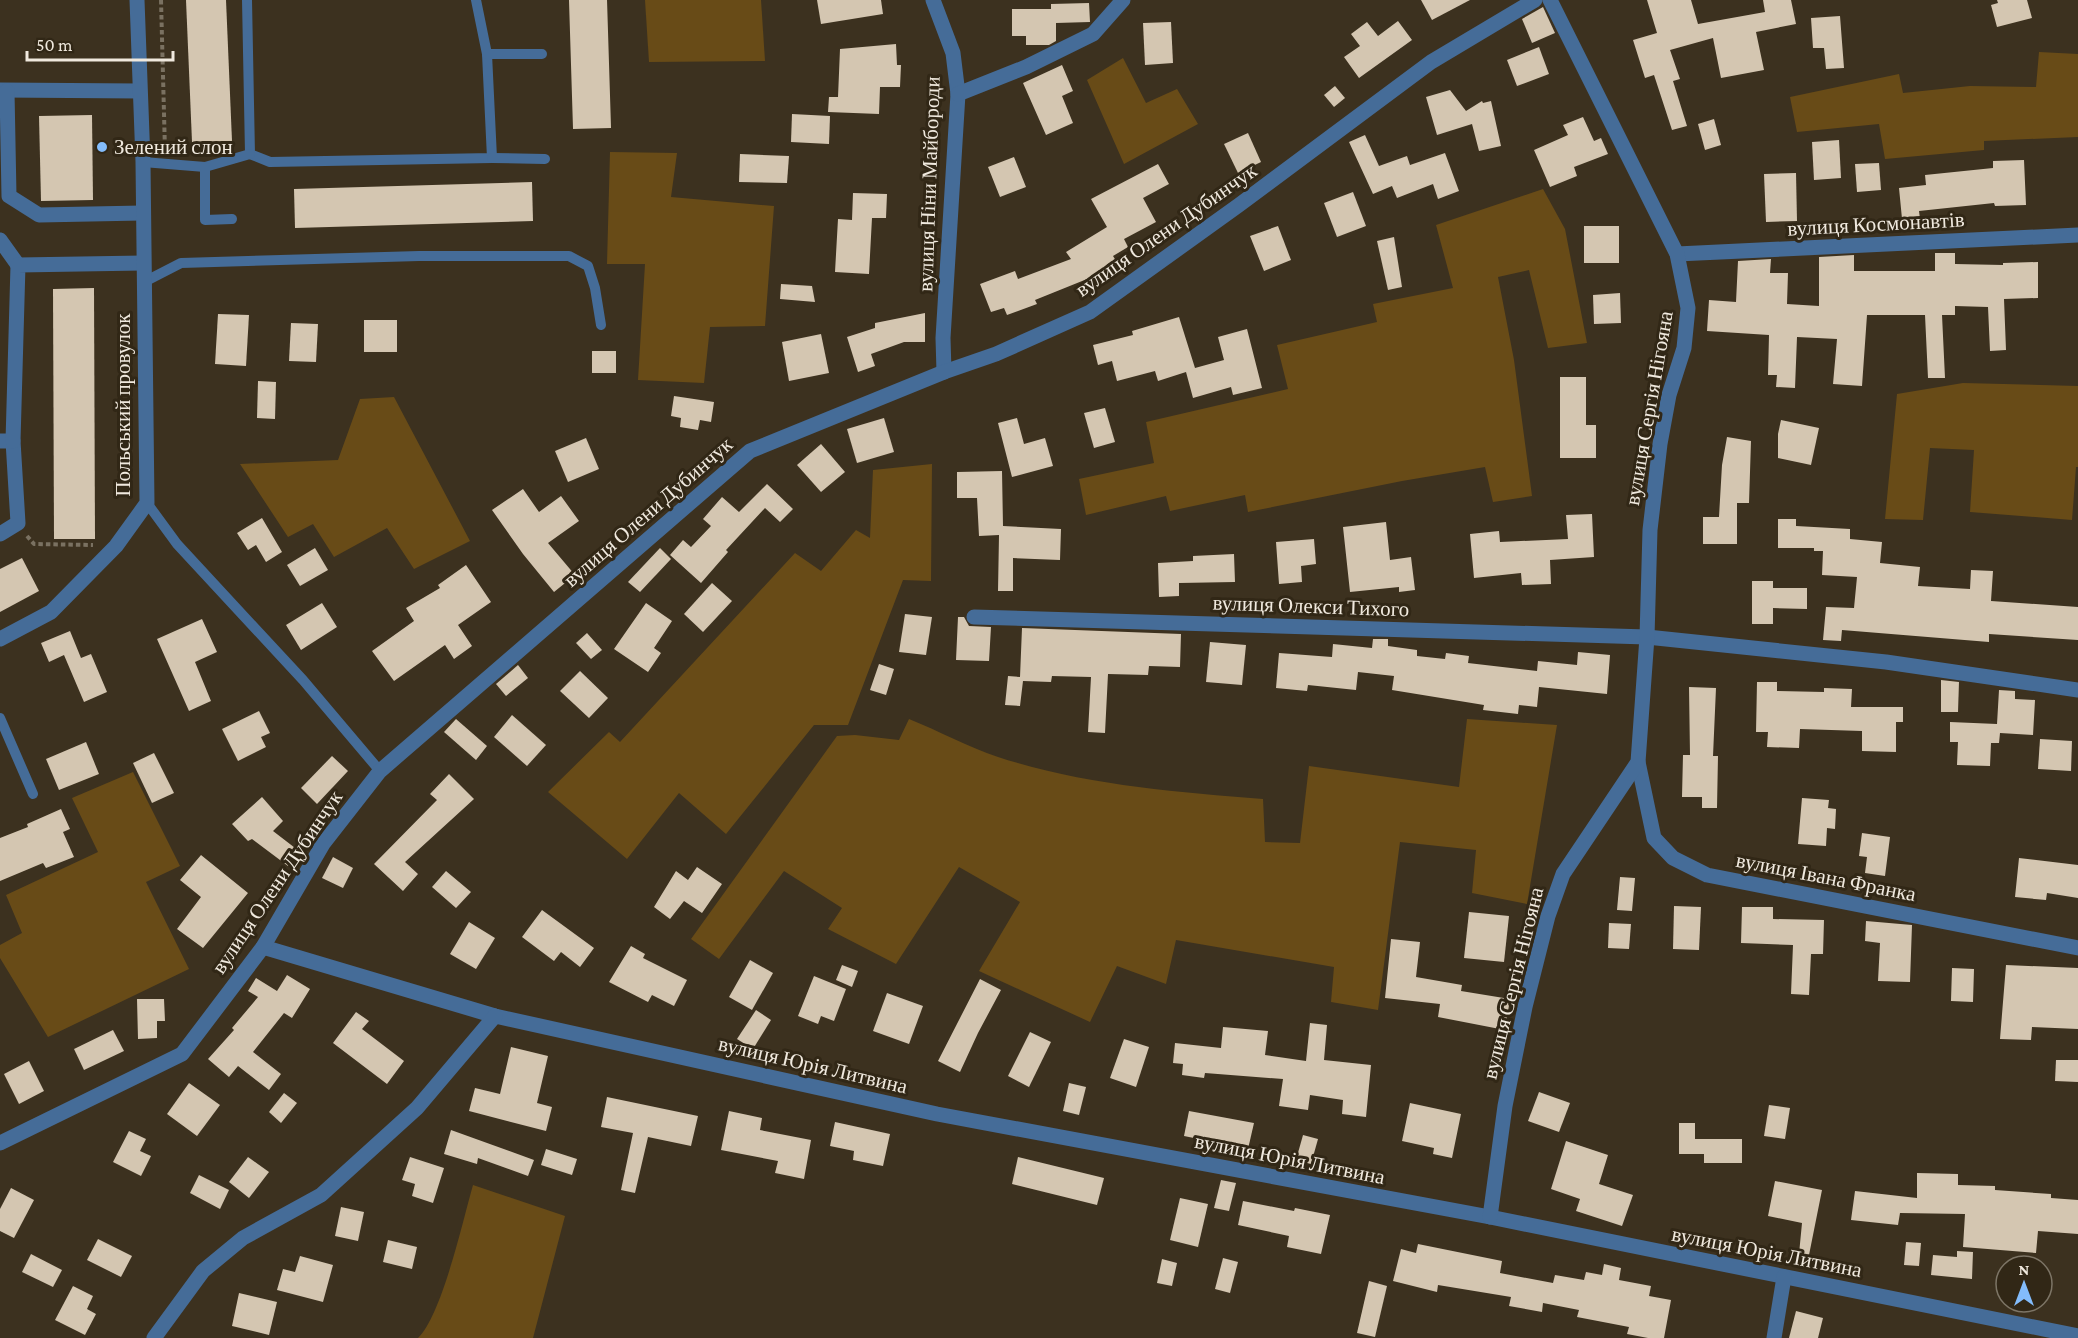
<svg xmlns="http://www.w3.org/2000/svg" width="2078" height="1338" font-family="'Crimson Pro',serif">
<rect width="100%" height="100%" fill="#3c311f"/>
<!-- green -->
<g fill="#684b17">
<path d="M645,0H761L765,61L649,62Z"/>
<path d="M2039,52L2078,54V137L1984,141V150L1885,159L1879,124L1797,132L1790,97L1899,74L1903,93L1970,86L2036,87Z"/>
<path d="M1123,58L1146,103L1177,89L1198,124L1124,164L1087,80Z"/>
<path d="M610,152L677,153L671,197L774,206L765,326L710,327L704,383L638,380L645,264H607Z"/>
<path d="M1543,189L1565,229L1587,343L1548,348L1529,270L1498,277L1514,360L1532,496L1493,502L1485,467L1402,481L1248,512L1245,495L1170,511L1166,496L1086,515L1079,479L1154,463L1146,422L1288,389L1277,345L1377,322L1373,304L1453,288L1436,225Z"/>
<path d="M1963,383L2078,386V467H2076L2072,520L1970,512L1974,450L1930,448L1923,520L1885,519L1897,394Z"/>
<path d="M394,397L470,541L414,569L387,528L334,557L313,524L288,537L240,464L338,460L360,399Z"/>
<path d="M932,464L931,581L903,580L848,725H814L726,834L679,793L627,859L548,792L609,732L620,742L795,553L821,571L856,530L870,538L873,470Z"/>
<path d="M909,719C939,731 968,747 998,757C1084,785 1174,792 1263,799L1265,842L1300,843L1309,766L1459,787L1467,719L1557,725L1527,904L1472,893L1476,850L1400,842L1378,1010L1331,1002L1334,967L1176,940L1166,984L1117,966L1090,1022L979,971L1020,902L959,867L896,964L828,929L842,908L784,871L719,959L691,939L837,736L855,735L899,740Z"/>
<path d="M133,772L180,866L146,882L189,969L48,1037L0,958V945L22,933L6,895L98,852L72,798Z"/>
<path d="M473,1185L565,1216L533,1338H418C442,1315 463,1220 473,1185Z"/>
</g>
<!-- building -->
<g fill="#d4c6b1">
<path d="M186,0H226L232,141L192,142Z"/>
<path d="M569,0H607L611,128L573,129Z"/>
<path d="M817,0H881L883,14L821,24Z"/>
<path d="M1421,0H1470L1432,20Z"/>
<path d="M1647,0H1691L1698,24L1765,12L1763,0H1791L1796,24L1756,32L1764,70L1721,78L1713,38L1670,50L1680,79L1673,81L1687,126L1672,130L1654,75L1645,78L1633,40L1657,33Z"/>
<path d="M1997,0H2027L2032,18L1997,27L1991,5L1998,3Z"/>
<path d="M1089,3L1090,22L1056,23V41L1049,45H1026V36H1012V9H1051V4Z"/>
<path d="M1543,7L1555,33L1532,43L1522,19Z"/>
<path d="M1840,16L1844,68L1826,69L1824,48H1813L1811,18Z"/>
<path d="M1398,21L1412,40L1359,78L1344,57L1360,46L1351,34L1367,22L1378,36Z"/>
<path d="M1171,22L1173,63L1145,65L1143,23Z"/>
<path d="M896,44L897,65H901L900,87H880L879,114L828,112L829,97H838L840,49Z"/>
<path d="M1539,47L1549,74L1517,86L1507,60Z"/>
<path d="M1062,65L1073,91L1062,96L1073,123L1046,135L1023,83Z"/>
<path d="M1335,86L1345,98L1334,107L1324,95Z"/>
<path d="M1450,90L1466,111L1482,101L1483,103L1491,101L1501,146L1479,151L1472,124L1437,135L1426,97Z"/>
<path d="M792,114L830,116L829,144L791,142Z"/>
<path d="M92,115L93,200L41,201L39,116Z"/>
<path d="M1583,117L1594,141L1601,138L1608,154L1574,167L1577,176L1550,187L1534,150L1568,135L1563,125Z"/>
<path d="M1714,119L1721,145L1705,150L1698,124Z"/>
<path d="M1248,133L1261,162L1238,173L1224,144Z"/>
<path d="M1365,135L1379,166L1407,156L1410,165L1445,153L1459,191L1438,199L1433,184L1397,198L1392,186L1373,194L1349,142Z"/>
<path d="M1839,140L1841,178L1814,180L1812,142Z"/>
<path d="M740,154L789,156L787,183L739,182Z"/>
<path d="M1014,157L1026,187L1000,197L988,167Z"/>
<path d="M2024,160L2026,205L1995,206L1994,203L1919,211L1921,227L1903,229L1899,188L1926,185L1925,175L1993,168V161Z"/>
<path d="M1879,163L1881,190L1857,192L1855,164Z"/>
<path d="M1158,164L1169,184L1143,198L1156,222L1124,239L1128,247L1113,256L1118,264L1098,277L1097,275L1035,300L1037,304L1007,315L1004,308L991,312L980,284L1015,271L1018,279L1071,259L1066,252L1107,227L1091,199Z"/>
<path d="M1796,173L1797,221L1766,222L1764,174Z"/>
<path d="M532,182L533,221L295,228L294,189Z"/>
<path d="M1353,192L1366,226L1337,237L1324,203Z"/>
<path d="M853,193L887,194L886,218H872L869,274L835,272L838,219L852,220Z"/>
<path d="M1278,226L1291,260L1264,271L1250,236Z"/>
<rect x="1584" y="226" width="35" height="37"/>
<path d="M1394,237L1402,287L1388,290L1377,241Z"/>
<path d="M1935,253H1955V264L2003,265V263L2038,262V298L2004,299L2006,350L1990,351L1988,307L1955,306V315H1942L1945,378H1928L1925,315H1867L1862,386L1833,384L1837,339L1797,337L1795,388L1776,387L1777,375H1768L1769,335L1707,331L1709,300L1736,302L1738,261L1771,259L1770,273H1788L1787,304L1819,306V257L1854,255V271H1935Z"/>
<path d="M781,284L812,286L815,302L780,299Z"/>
<path d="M94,288L95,539H54L53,289Z"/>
<path d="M1620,293L1621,323L1594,324L1593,295Z"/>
<path d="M925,313V342H904L871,354L875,366L858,372L847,337L875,328V323Z"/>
<path d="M218,314L249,315L246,366L215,364Z"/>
<path d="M1179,317L1195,368L1224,360L1218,337L1247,329L1262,388L1233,395L1231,387L1193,398L1186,372L1158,381L1155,371L1117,381L1112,361L1098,365L1093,345L1133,335L1132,331Z"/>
<rect x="364" y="320" width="33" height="32"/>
<path d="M291,323L318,324L316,362L289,361Z"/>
<path d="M821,334L829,373L789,381L782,342Z"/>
<rect x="592" y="351" width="24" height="22"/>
<path d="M1560,377H1586V425H1596V458H1560Z"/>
<path d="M258,381L276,382L275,419L257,418Z"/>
<path d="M674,396L714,402L711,422L700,420L698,430L680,427L681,418L671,416Z"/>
<path d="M1105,408L1115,442L1094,448L1084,413Z"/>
<path d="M884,418L894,452L857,463L847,429Z"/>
<path d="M1017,418L1024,444L1045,438L1053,466L1012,477L998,423Z"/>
<path d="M1781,420L1819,428L1811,465L1778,458V434Z"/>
<path d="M1727,437L1751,441L1749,503H1737V544H1703V517H1719L1722,465Z"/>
<path d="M586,438L599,469L568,482L555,451Z"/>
<path d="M821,444L845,472L821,492L797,465Z"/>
<path d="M1002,471L1003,526L1061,529L1060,560L1013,558V591H998L999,535L979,536L977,498H957V472Z"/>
<path d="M767,484L793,509L780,522L765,508L726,550L728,552L701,583L670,555L683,540L691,547L711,526L703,519L722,497L739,512Z"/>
<path d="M523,489L539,512L561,496L579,521L548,543L575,575L554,592L523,554L492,510Z"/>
<path d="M1592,514L1594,557L1550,560L1551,584L1522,585L1521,573L1474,578L1470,534L1499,531L1500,542L1568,539L1566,515Z"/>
<path d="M262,518L282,552L266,562L256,545L248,550L237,533Z"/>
<path d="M1778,519H1796V526L1850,529V539L1882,542L1880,563L1920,567L1918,586L1970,589L1971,570L1993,571L1991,601L2078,607V640L1989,634V642L1842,630L1841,641L1823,640L1826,607L1854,608L1857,577L1822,575L1823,551H1814V548H1778Z"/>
<path d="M1386,522L1390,560L1411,557L1415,590L1399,592V587L1350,592L1343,527Z"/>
<path d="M1314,539L1316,564L1301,566L1302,582L1279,584L1276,542Z"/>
<path d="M315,548L328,570L300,586L287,565Z"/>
<path d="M660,548L671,559L640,592L628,582Z"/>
<path d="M1234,554L1235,582L1179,583V596L1159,597L1158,563L1193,561V556Z"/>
<path d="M22,558L39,591L0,612V569Z"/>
<path d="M466,565L491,602L458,625L472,646L454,659L445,645L394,681L372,651L414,621L406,608L440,588L438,585Z"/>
<path d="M1752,581H1773V588H1807V609L1773,608V624H1752Z"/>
<path d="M712,583L732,601L703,632L684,614Z"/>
<path d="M322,603L337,627L301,650L286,625Z"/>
<path d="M646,603L672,621L654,648L661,653L648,672L614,649Z"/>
<path d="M905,614L932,617L926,655L899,652Z"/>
<path d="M958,617H964L969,626L991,627L989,661L956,660Z"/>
<path d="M202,619L217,652L195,662L211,701L189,711L157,639Z"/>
<path d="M1022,628L1181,634L1180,667L1149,666L1148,675L1108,674L1105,733L1088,732L1091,677L1052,676L1051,682L1023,681L1020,706L1005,705L1008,676L1020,677Z"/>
<path d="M70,631L81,658L91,654L107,692L84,702L64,655L49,662L41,643Z"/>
<path d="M587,633L602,650L591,659L576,643Z"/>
<path d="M1373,639H1388V646L1417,650V656L1445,659L1446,653L1469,656L1468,663L1537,671L1538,661L1577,665L1578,652L1610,655L1607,694L1539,687L1537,707L1519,705L1518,714L1483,710L1484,705L1392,690L1394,676L1358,672L1356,690L1308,685L1307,691L1276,688L1279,653L1332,657L1333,644L1372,648Z"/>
<path d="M1210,642L1246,645L1242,685L1206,682Z"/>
<path d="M879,664L894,669L886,695L870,690Z"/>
<path d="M518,665L528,678L506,696L496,684Z"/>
<path d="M580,671L608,698L589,718L560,691Z"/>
<path d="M1941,680L1959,682L1958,712H1941Z"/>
<path d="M1757,682H1777V691L1824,692V688L1852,689L1851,707H1903V722H1896V752L1862,751V731L1800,729L1799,748L1767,747L1768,732H1756Z"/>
<path d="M1689,687L1716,688L1713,756H1718L1717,808H1702V797H1682L1683,755H1690Z"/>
<path d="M1999,690L2015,691V699L2035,700L2033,735L2000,733L1999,743H1991L1990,766L1957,765L1958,742H1950V722L1997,724Z"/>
<path d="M259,711L270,733L261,737L266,747L238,761L222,729Z"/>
<path d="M512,715L546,745L527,766L494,737Z"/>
<path d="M456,719L487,746L476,760L444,732Z"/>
<path d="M2040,739L2072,741L2071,771L2038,769Z"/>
<path d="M86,742L99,774L59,790L46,759Z"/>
<path d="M154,753L174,793L152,803L133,763Z"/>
<path d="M332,756L348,771L317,804L301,788Z"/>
<path d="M449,774L474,799L405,862L418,874L403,891L374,864L437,800L430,794Z"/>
<path d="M262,797L283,821L273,831L299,851L288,866L252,839L248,841L232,824Z"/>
<path d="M1802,798L1829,800L1828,808L1836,809L1835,829L1827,828L1826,846L1798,844Z"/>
<path d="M61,809L70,829L63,832L74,857L46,868L43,863L0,881V838L28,827L27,824Z"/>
<path d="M1862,833L1890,837L1885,876L1865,873L1867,857L1859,856Z"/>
<path d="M201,855L248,893L203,948L177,929L201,897L180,880Z"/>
<path d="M333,857L353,868L343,888L322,878Z"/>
<path d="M2019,858L2078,865V898L2047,893L2046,900L2015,897Z"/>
<path d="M697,867L722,884L702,913L684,901L670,919L654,907L676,871L688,880Z"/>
<path d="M446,871L471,892L456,908L432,887Z"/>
<path d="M1620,877L1635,878L1632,911L1617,910Z"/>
<path d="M1674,906L1701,907L1699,950L1673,949Z"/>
<path d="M1742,907H1773V919L1824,920L1823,954H1811L1809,995L1791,994L1793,945L1741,943Z"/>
<path d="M542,910L594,948L580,967L561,952L554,961L522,937Z"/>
<path d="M1469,912L1509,916L1504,962L1464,958Z"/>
<path d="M1866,921L1912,925L1910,982L1878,981L1880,943L1865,941Z"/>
<path d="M469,922L495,938L476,969L450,954Z"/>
<path d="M1609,923L1631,924L1629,949L1608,948Z"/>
<path d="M1391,939L1420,942L1416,977L1462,985L1461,991L1510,999L1505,1030L1438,1017L1440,1004L1385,998Z"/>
<path d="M631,946L645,954L643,958L687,980L674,1006L652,995L648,1002L609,982Z"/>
<path d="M750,960L773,973L752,1010L729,997Z"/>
<path d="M842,965L858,971L852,987L836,980Z"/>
<path d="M2006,965L2078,968V1029L2032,1027L2031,1040L2000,1039Z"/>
<path d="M1952,968L1974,969L1973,1002L1951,1001Z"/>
<path d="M287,975L310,989L292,1018L284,1013L253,1052L281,1074L269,1090L238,1066L229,1077L208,1059L234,1030L232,1028L258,997L248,991L256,978L277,991Z"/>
<path d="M814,976L846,989L834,1021L821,1016L818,1024L798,1016Z"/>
<path d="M980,979L1001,990L978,1033L960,1072L938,1061Z"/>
<path d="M887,993L923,1006L909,1044L873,1031Z"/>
<path d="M137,999H164L165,1021H157V1038L138,1039Z"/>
<path d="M756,1010L771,1020L753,1049L737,1039Z"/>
<path d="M356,1012L369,1021L362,1029L404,1061L387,1084L333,1043Z"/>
<path d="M1310,1023L1327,1025L1324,1060L1371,1065L1366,1117L1342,1114L1343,1100L1310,1095L1308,1110L1279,1106L1283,1079L1205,1073L1204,1078L1182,1075L1183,1064L1173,1063L1175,1043L1221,1048L1223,1027L1268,1031L1265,1055L1306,1061Z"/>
<path d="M113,1030L124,1051L84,1070L74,1049Z"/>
<path d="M1030,1032L1051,1042L1029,1087L1008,1076Z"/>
<path d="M1124,1039L1149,1047L1136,1087L1110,1078Z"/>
<path d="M511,1047L548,1056L537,1103L552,1107L546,1131L469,1111L475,1088L500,1094Z"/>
<path d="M2056,1060H2078V1082L2055,1081Z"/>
<path d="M29,1061L44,1091L19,1104L4,1074Z"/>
<path d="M189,1083L220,1105L197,1136L167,1114Z"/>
<path d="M1069,1083L1086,1087L1079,1115L1063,1111Z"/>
<path d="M1539,1092L1570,1103L1559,1132L1528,1121Z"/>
<path d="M284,1093L297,1103L281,1123L269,1112Z"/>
<path d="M607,1097L698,1116L691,1146L648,1137L635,1193L621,1190L633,1133L601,1127Z"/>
<path d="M1410,1103L1461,1114L1452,1158L1433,1154L1434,1148L1402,1141Z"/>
<path d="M1769,1105L1790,1108L1785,1139L1764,1136Z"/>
<path d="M729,1111L762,1118L760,1130L811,1140L804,1179L775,1173L778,1161L721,1150Z"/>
<path d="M1189,1111L1254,1123L1248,1149L1184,1136Z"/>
<path d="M835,1122L890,1134L883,1166L853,1160L854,1151L830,1146Z"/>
<path d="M1679,1123H1695V1139H1742V1163H1704V1154H1679Z"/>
<path d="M451,1130L534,1160L528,1176L478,1158L477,1164L444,1154Z"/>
<path d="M129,1131L146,1139L140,1151L151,1156L141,1176L113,1162Z"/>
<path d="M1303,1135L1318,1139L1311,1164L1296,1160Z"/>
<path d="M1566,1141L1608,1155L1599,1184L1633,1195L1622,1226L1576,1211L1580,1199L1551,1189Z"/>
<path d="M546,1149L577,1159L572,1175L541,1165Z"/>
<path d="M248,1157L269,1172L249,1198L229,1182Z"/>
<path d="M410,1157L444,1168L433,1203L412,1196L415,1184L402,1180Z"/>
<path d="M1018,1157L1104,1178L1097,1205L1012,1184Z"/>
<path d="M1917,1173L1958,1174V1185L1995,1186V1190L2051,1194V1198L2078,1200V1234L2038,1231L2036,1253L1963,1247L1965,1214L1900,1213L1898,1225L1851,1220L1855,1191L1917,1198Z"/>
<path d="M199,1175L229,1190L220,1209L190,1193Z"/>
<path d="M1221,1180L1236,1183L1229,1211L1214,1208Z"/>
<path d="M1775,1181L1822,1190L1809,1255L1799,1254L1802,1223L1768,1216Z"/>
<path d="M11,1188L34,1200L14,1238L0,1231V1209Z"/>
<path d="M1180,1198L1208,1204L1198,1247L1170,1240Z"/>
<path d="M1243,1201L1294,1211L1295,1208L1330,1215L1321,1254L1287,1247L1289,1236L1238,1225Z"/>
<path d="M341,1207L364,1212L358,1241L335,1236Z"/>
<path d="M98,1239L132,1256L121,1277L87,1260Z"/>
<path d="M388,1240L417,1247L412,1269L383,1262Z"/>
<path d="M1906,1242L1921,1243L1919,1266L1904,1265Z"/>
<path d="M1418,1244L1502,1261L1500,1273L1553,1283L1555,1275L1584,1280L1586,1272L1602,1275L1604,1264L1621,1268L1619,1280L1651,1286L1649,1296L1671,1300L1664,1338H1648L1627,1334L1629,1327L1577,1317L1579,1310L1543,1303L1542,1312L1509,1306L1511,1297L1438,1285L1437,1292L1393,1281L1401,1249L1416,1253Z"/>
<path d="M1957,1251L1973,1252L1972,1279L1931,1275L1933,1255L1957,1257Z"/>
<path d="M31,1254L62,1270L53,1287L22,1272Z"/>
<path d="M300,1256L333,1265L323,1302L277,1290L283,1269L295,1272Z"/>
<path d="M1223,1258L1238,1262L1230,1293L1215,1289Z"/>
<path d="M1162,1259L1177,1263L1172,1286L1157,1283Z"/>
<path d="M1369,1281L1387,1286L1375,1337L1357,1333Z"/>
<path d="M73,1286L93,1296L87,1309L96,1314L85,1335L55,1320Z"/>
<path d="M239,1293L277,1302L269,1335L232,1326Z"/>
<path d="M1796,1311L1823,1318L1818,1338H1789Z"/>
</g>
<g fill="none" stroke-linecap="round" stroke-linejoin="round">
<!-- path -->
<g stroke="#7a7161" stroke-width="4" stroke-dasharray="4.5 3" stroke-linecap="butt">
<path d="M161,0L165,151"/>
<path d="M27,536L34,544L93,545"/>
</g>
<!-- lane -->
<g stroke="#456c98" stroke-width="10">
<path d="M247,0L250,154L270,162L492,158L487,54"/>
<path d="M476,0L487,54H542"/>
<path d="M492,158L545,159"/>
<path d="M143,162L205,167L250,154"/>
<path d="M205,167V220L232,219"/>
<path d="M144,282L181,263L419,256H569L588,266L595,288L601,325"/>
<path d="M147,503L177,544L303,680L380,771"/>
<path d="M0,718L33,794"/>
</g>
<!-- street -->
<g stroke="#456c98" stroke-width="15">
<path d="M933,0L953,53L958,94L943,338L944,372"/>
<path d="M0,90L139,91"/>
<path d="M7,91L9,196L39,215L142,213"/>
<path d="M958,94L1026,67L1093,34L1123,0"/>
<path d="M0,240L18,265"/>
<path d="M1677,254L2078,235"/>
<path d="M0,441H13L18,523L0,534"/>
<path d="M13,441L18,265L143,263"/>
<path d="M974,617L1647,637L1886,662L2078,690"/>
<path d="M0,639L51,612L116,546L147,503L143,162L137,0"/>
<path d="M1638,762L1654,838L1673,858L1707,875L2078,948"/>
<path d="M263,947L495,1016L937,1114L1490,1217L2078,1336"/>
<path d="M0,1143L182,1054L263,947L323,844L380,771L750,451L944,372L996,354L1090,312L1239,205L1431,62L1535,0"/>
<path d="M1490,1217L1505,1106L1525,1007L1548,916L1563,874L1638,762L1647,637L1650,530L1660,444L1669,395L1684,348L1688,308L1677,254L1550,0"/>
<path d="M154,1338L203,1271L243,1238L321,1195L417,1108L495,1016"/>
<path d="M1774,1338L1784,1277"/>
</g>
</g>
<!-- markers -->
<circle fill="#83bcfb" stroke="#312716" stroke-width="2" cx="102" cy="147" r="6"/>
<g text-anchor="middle" stroke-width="6" stroke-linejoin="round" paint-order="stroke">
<!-- poi labels -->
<g font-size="21" fill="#f0e9de" stroke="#312716" text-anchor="start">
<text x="114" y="154">Зелений слон</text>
</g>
<!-- street labels -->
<g font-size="21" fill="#f0e9de" stroke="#312716">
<text transform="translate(929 184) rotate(-88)" y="7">вулиця Ніни Майбороди</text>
<text transform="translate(1876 224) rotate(-3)" y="7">вулиця Космонавтів</text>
<text transform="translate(1166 230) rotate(-35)" y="7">вулиця Олени Дубинчук</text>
<text transform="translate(123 405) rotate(-90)" y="7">Польський провулок</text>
<text transform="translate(1649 408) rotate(-80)" y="7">вулиця Сергія Нігояна</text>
<text transform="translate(648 512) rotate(-41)" y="7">вулиця Олени Дубинчук</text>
<text transform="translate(1311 606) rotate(2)" y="7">вулиця Олекси Тихого</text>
<text transform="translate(1826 877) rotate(11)" y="7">вулиця Івана Франка</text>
<text transform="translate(277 882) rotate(-56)" y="7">вулиця Олени Дубинчук</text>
<text transform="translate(1513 983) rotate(-76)" y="7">вулиця Сергія Нігояна</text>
<text transform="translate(813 1065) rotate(13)" y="7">вулиця Юрія Литвина</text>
<text transform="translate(1290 1159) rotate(11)" y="7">вулиця Юрія Литвина</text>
<text transform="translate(1767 1252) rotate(11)" y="7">вулиця Юрія Литвина</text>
</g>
</g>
<!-- north arrow -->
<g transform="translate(2024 1284)"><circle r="28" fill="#312716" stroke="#7d7566" stroke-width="1.5"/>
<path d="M0-4.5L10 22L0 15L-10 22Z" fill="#83bcfb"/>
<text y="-9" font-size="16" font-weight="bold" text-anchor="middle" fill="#f0e9de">N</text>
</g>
<!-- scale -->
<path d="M27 51v9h146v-9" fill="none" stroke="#f0e9de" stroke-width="3"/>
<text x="36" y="51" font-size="18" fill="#f0e9de" stroke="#312716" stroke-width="4.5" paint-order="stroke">50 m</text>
</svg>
